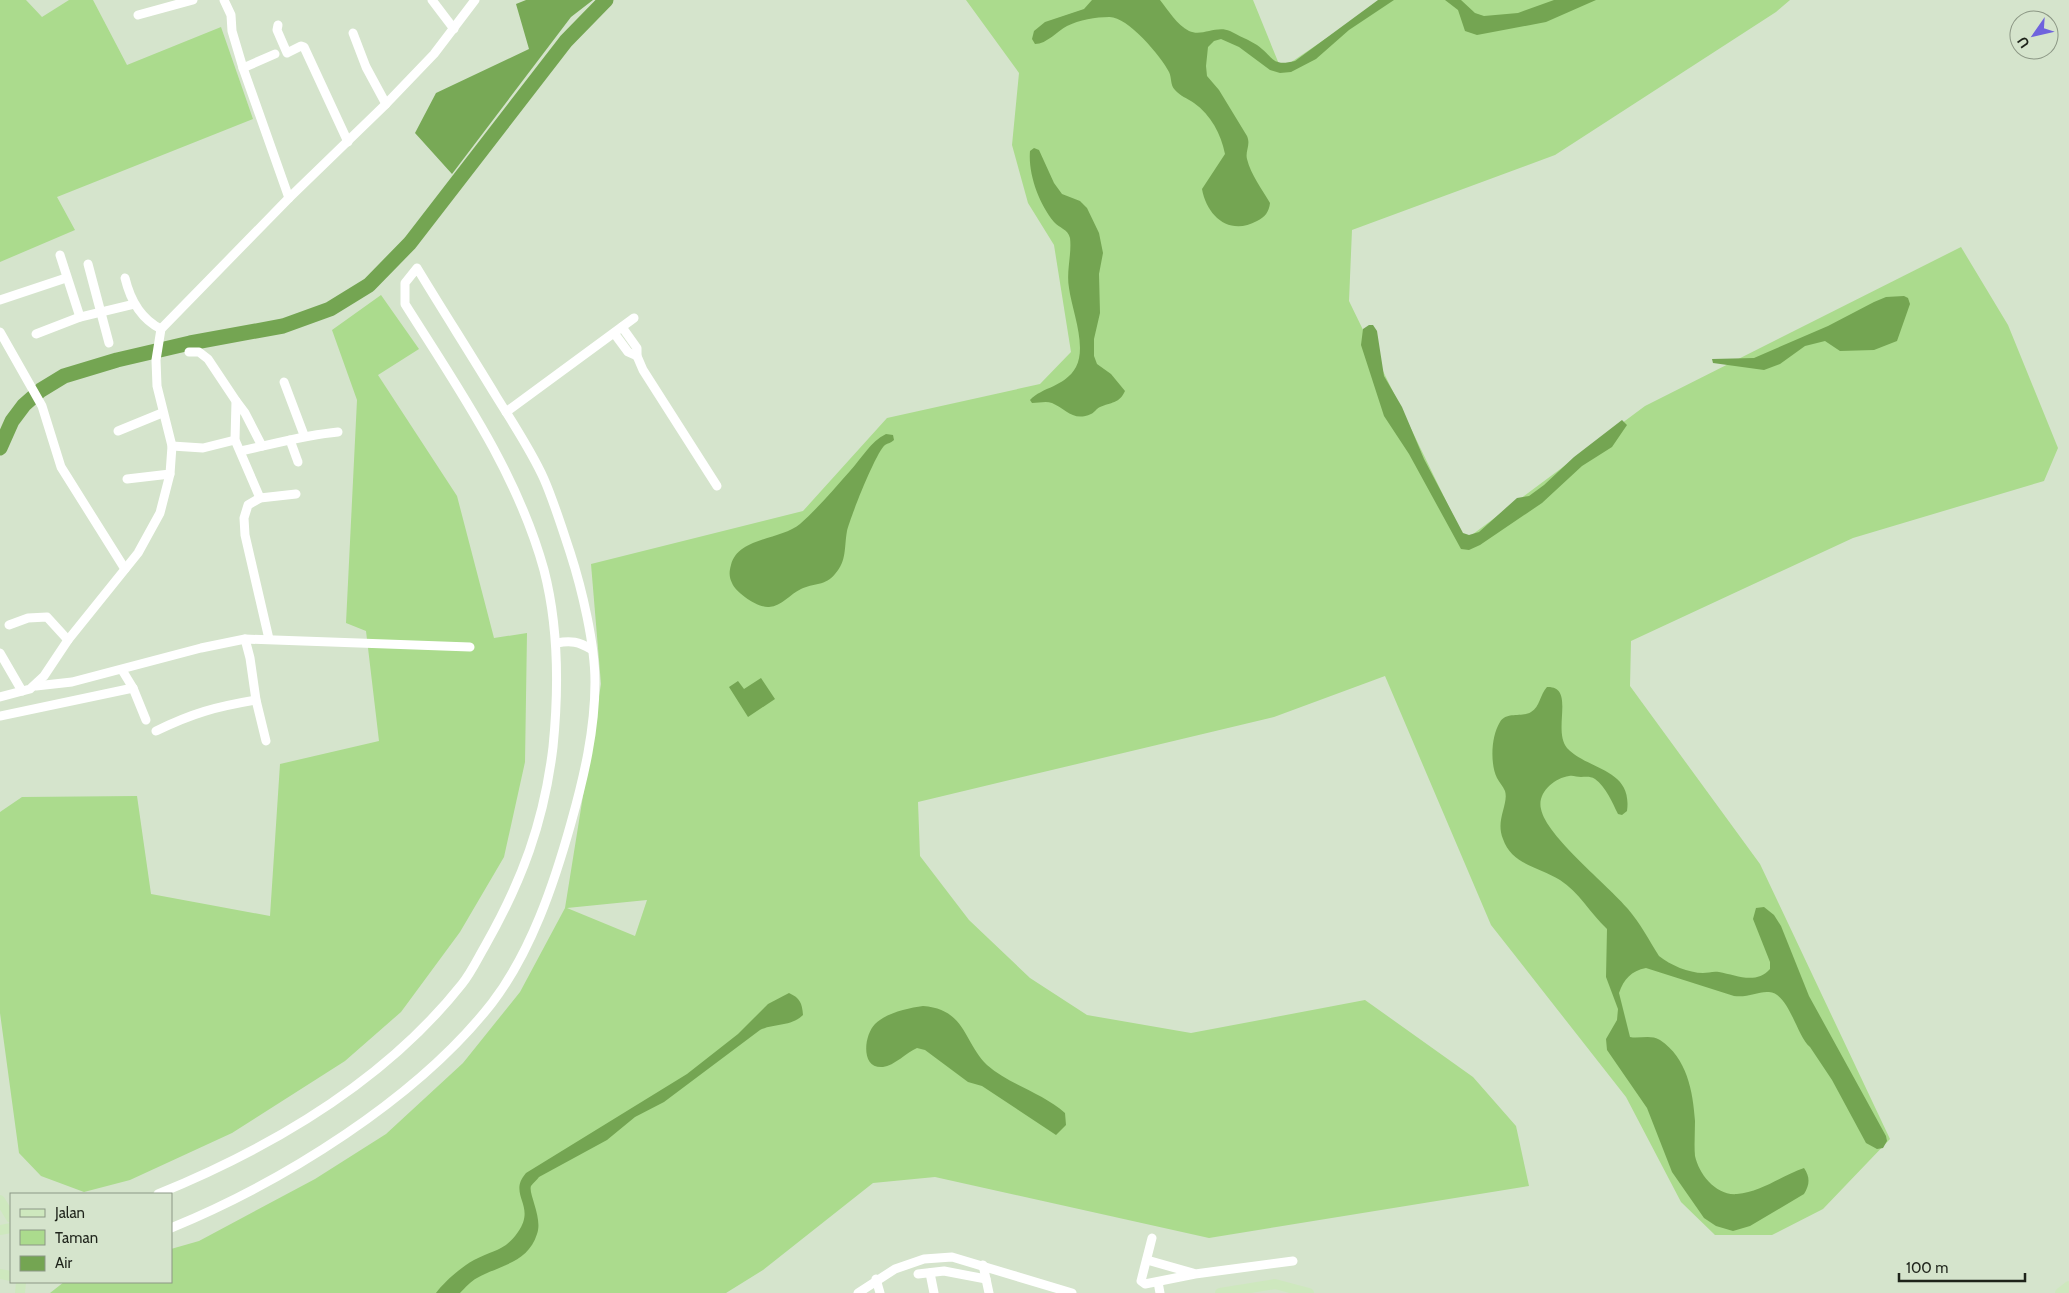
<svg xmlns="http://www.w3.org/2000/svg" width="2069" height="1293" font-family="Cabin,sans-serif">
<rect width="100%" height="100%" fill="#d5e4cc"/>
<!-- green -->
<g fill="#abdb8d" fill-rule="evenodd">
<path d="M0,0H26L42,17L69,0H93L127,65L221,27L253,119L57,197L75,230L0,262Z"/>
<path d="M966,0H1253L1281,69L1383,0H1790L1776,12L1555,155L1352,230L1349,301L1465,540L1645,406L1961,247L2008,325L2058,448L2044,481L1853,538L1631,641L1630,686L1760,864L1890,1139L1823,1209L1772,1235H1715L1681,1202L1626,1097L1491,925L1385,676L1274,717L918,802L920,856L969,920L1030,978L1087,1015L1191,1033L1365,1000L1473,1077L1516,1126L1529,1186L1209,1238L935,1177L873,1183L763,1270L726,1293H50L64,1282H171V1249L199,1241L315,1179L386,1134L463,1063L520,992L565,908L601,684L591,564L803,511L887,418L1040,384L1071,352L1054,245L1028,203L1012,145L1019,73ZM647,900L635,936L567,908Z"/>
<path d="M381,295L419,349L378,375L457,496L494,638L527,633L525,762L504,857L460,932L401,1012L345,1061L232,1133L130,1180L84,1192L41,1176L19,1153L0,1013V812L22,797L137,796L151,894L270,916L280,764L379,741L366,631L346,623L357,400L332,330Z"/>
</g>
<!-- forest -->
<path fill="#78a956" d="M526,0H593L571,17L452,174L415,133L436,93L529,49L516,4Z"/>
<!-- water -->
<g fill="#74a552">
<path d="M1092,0H1160C1168,10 1177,25 1189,31C1202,37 1216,25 1230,31C1237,35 1251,41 1257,45C1274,57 1271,67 1295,61L1378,0H1394L1349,30L1316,59L1291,72L1280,73L1270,70L1239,47L1221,39L1214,41L1208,47L1206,66L1207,76L1219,90L1247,136C1251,145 1245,151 1247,159C1251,175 1262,189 1270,203C1269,212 1265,217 1257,221C1230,236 1207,217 1202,189L1225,154C1221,134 1211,115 1194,103C1187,98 1180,96 1175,90C1170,85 1172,78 1169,72C1161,56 1127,16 1109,17C1096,17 1079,20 1067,26C1057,31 1047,44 1035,44L1032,39L1034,31L1045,22L1084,9Z"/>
<path d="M1445,0H1461L1475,13L1484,16L1518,13L1554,0H1596L1546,22L1477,35L1465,31L1458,10Z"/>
<path d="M1034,148L1039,150L1054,183L1062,194L1080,201L1087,208L1099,233L1103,253L1099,274L1100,313L1094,339V356L1097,364L1111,374L1125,391C1119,404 1111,402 1100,407C1096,409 1094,413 1091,414C1073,422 1066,409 1052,403C1046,401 1039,403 1032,403L1030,400C1042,387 1065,387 1076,367C1087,346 1072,310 1069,288C1066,271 1072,254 1070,238C1068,229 1059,228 1054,222C1039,204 1028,174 1030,151Z"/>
<path d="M1904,296L1908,298L1910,304L1897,341L1874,350L1840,351L1825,341L1805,346L1780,364L1764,370L1713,363L1712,359L1754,358L1828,326L1874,302L1886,297Z"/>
<path d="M1369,325H1373L1377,331L1384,376L1402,407L1424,459L1463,533L1469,535L1479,532L1517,498L1529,496L1544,485L1574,457L1622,420L1627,425L1612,447L1582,466L1542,503L1480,545L1469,550L1461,549L1409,454L1384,416L1361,345L1363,329Z"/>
<path d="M886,434L893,435L894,440C891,443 888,443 885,445C876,452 850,518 847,531C844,547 847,561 835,574C826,586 813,583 801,589C790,594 782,606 769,607C758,608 736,593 732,583C729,577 729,572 731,565C738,537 781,540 800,524C818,508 834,489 850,471C862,458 870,442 886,434Z"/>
<path d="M761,678L775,699L748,717L729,687L738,681L744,689Z"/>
<path d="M1547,687C1576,686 1552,730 1567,748C1587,770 1633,768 1627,811L1622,815L1618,814C1612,802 1606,787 1595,779C1590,776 1586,777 1581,777C1577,777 1573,775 1569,776C1554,778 1537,793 1541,809C1546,836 1609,886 1628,909C1640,923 1649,940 1659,956C1670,965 1689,973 1703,973C1708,973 1713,971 1719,972C1736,975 1756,985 1770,969V962L1753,919L1756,908L1764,907L1774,915L1781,926L1809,996L1886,1136L1887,1141L1883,1148L1877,1149L1866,1143L1832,1080L1810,1047C1797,1037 1789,993 1769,992C1758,991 1748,998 1734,996L1646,968C1631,971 1624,979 1619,993L1630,1037C1640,1039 1650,1034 1660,1040C1687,1058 1693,1091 1695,1121C1695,1133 1694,1145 1695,1156C1699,1174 1716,1196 1737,1194C1761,1192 1781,1176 1804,1168C1810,1177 1810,1184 1804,1194L1750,1226L1733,1231L1716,1226L1704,1218L1672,1172L1647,1108L1607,1050L1606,1039L1617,1020L1618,1009L1606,977L1607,929C1590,913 1579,892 1560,880C1539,867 1512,865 1503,839C1495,820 1509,804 1505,791C1503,786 1499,782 1497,778C1490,764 1491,736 1500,722C1507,711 1522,718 1531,712C1540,707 1540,694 1547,687Z"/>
<path d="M789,993C800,998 802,1003 803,1015C791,1027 774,1023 760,1030L664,1102L635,1117L607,1140L539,1177C537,1180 533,1183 531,1186C528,1193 543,1218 537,1234C528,1263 500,1265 477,1278C471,1281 465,1288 460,1293H436C445,1281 460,1268 474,1260C492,1250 504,1252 518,1232C537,1205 507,1195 526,1173L687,1074L738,1034L768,1004Z"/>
<path d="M923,1006C966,1009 964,1043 987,1065C1010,1085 1043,1093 1065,1113L1066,1125L1056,1135L982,1086L968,1082L925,1050L917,1048C907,1052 894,1066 883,1067C860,1069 864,1035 875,1024C886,1013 908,1008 923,1006Z"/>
</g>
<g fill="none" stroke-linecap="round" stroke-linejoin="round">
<!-- river -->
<path stroke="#74a552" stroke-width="15" d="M0,448L12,421L24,405L41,390L64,376L117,360L190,343L283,326L330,309L369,285L410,243L566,41L606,0"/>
<!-- minor -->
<g stroke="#fff" stroke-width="9">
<path d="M224,0L231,15L232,31L243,68L289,198"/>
<path d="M432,0L454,29"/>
<path d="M138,15L193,0"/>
<path d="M278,25L277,30L287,53L301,46L304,47L348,142"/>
<path d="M353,33L366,67L386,104"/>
<path d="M243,68L275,54"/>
<path d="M60,255L80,317"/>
<path d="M88,264L109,343"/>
<path d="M125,278C130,299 141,319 161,329"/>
<path d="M0,300L66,278"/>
<path d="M622,327L637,348V356L643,370L717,486"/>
<path d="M0,332L42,406L61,467L125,569"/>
<path d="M614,333L628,352L637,356"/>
<path d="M36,334L80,317L134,304"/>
<path d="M189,352H199L208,359L236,401L235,440L260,498"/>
<path d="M284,382L304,435"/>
<path d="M236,401L245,413L262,446"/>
<path d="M506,412L634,318"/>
<path d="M118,431L162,413"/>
<path d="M290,440L298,462"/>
<path d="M172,446L203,448L235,440"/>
<path d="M241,451C274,444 305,435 338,432"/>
<path d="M127,479L170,474"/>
<path d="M9,625L28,618L47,617L68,640"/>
<path d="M245,639L250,658L256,700L266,741"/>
<path d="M269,639L245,535L244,518L248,505L260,498L296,494"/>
<path d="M557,643C571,640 579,642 591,649"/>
<path d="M0,653L22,691"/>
<path d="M122,670L133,688L146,720"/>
<path d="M36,686L72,682L201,648L245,639L470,647"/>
<path d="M0,697L30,689L44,676L68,640L138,553L160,513L170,474L172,446L157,386L156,360L161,329L289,198L386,104L434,54L475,0"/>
<path d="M0,716L133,688"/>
<path d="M156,731C193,713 215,707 256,700"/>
<path d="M158,1194C271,1148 385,1081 462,984C471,973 478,958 485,946C522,881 544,822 553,747C559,687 559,628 544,570C517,472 458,388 405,304V283L417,268C443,311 470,353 496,396C512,422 531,450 544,479C554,502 562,528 570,552C582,589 595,644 595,682C595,730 584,777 571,823C554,884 531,952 492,1003C417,1099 283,1182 171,1228"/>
<path d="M1152,1238L1141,1281L1145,1284L1195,1274L1293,1261"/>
<path d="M1147,1260L1193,1273"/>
<path d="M983,1265L989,1293"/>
<path d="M930,1273L934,1293"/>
<path d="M918,1274L944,1271L986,1279"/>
<path d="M876,1279L880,1293"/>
<path d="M1158,1282L1160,1293"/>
<path d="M858,1293L895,1269L924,1259L952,1257L1072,1293"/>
</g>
<!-- major -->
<g stroke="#cee8be" stroke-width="10">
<path d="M0,1200L11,1218"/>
<path d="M0,1230L11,1228"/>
<path d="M0,1274L11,1276"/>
<path d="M20,1293L21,1282"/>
<path d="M1220,1293L1275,1284L1309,1293"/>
<path d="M2060,1293L2069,1286"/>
</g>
</g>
<!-- legend -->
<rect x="10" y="1193" width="162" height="90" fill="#d5e4cc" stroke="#8c9785"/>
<rect x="20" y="1209" width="25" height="8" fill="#cee8be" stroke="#8c9785"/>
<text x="55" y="1218" font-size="15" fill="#1e231a">Jalan</text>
<rect x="20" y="1230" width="25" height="15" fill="#abdb8d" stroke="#8c9785"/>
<text x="55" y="1243" font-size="15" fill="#1e231a">Taman</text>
<rect x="20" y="1256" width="25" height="15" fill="#74a552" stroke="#8c9785"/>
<text x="55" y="1268" font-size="15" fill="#1e231a">Air</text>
<!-- north arrow -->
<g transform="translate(2034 35) rotate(236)"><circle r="24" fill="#d5e4cc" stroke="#8c9785"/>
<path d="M0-4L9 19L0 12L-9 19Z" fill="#6f63dd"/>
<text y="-8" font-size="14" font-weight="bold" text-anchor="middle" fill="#1e231a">U</text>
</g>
<!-- scale -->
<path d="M1899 1273v8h126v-8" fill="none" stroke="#1e231a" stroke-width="2.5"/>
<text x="1906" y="1273" font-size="15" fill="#1e231a" stroke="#d5e4cc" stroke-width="4" paint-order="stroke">100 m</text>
</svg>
